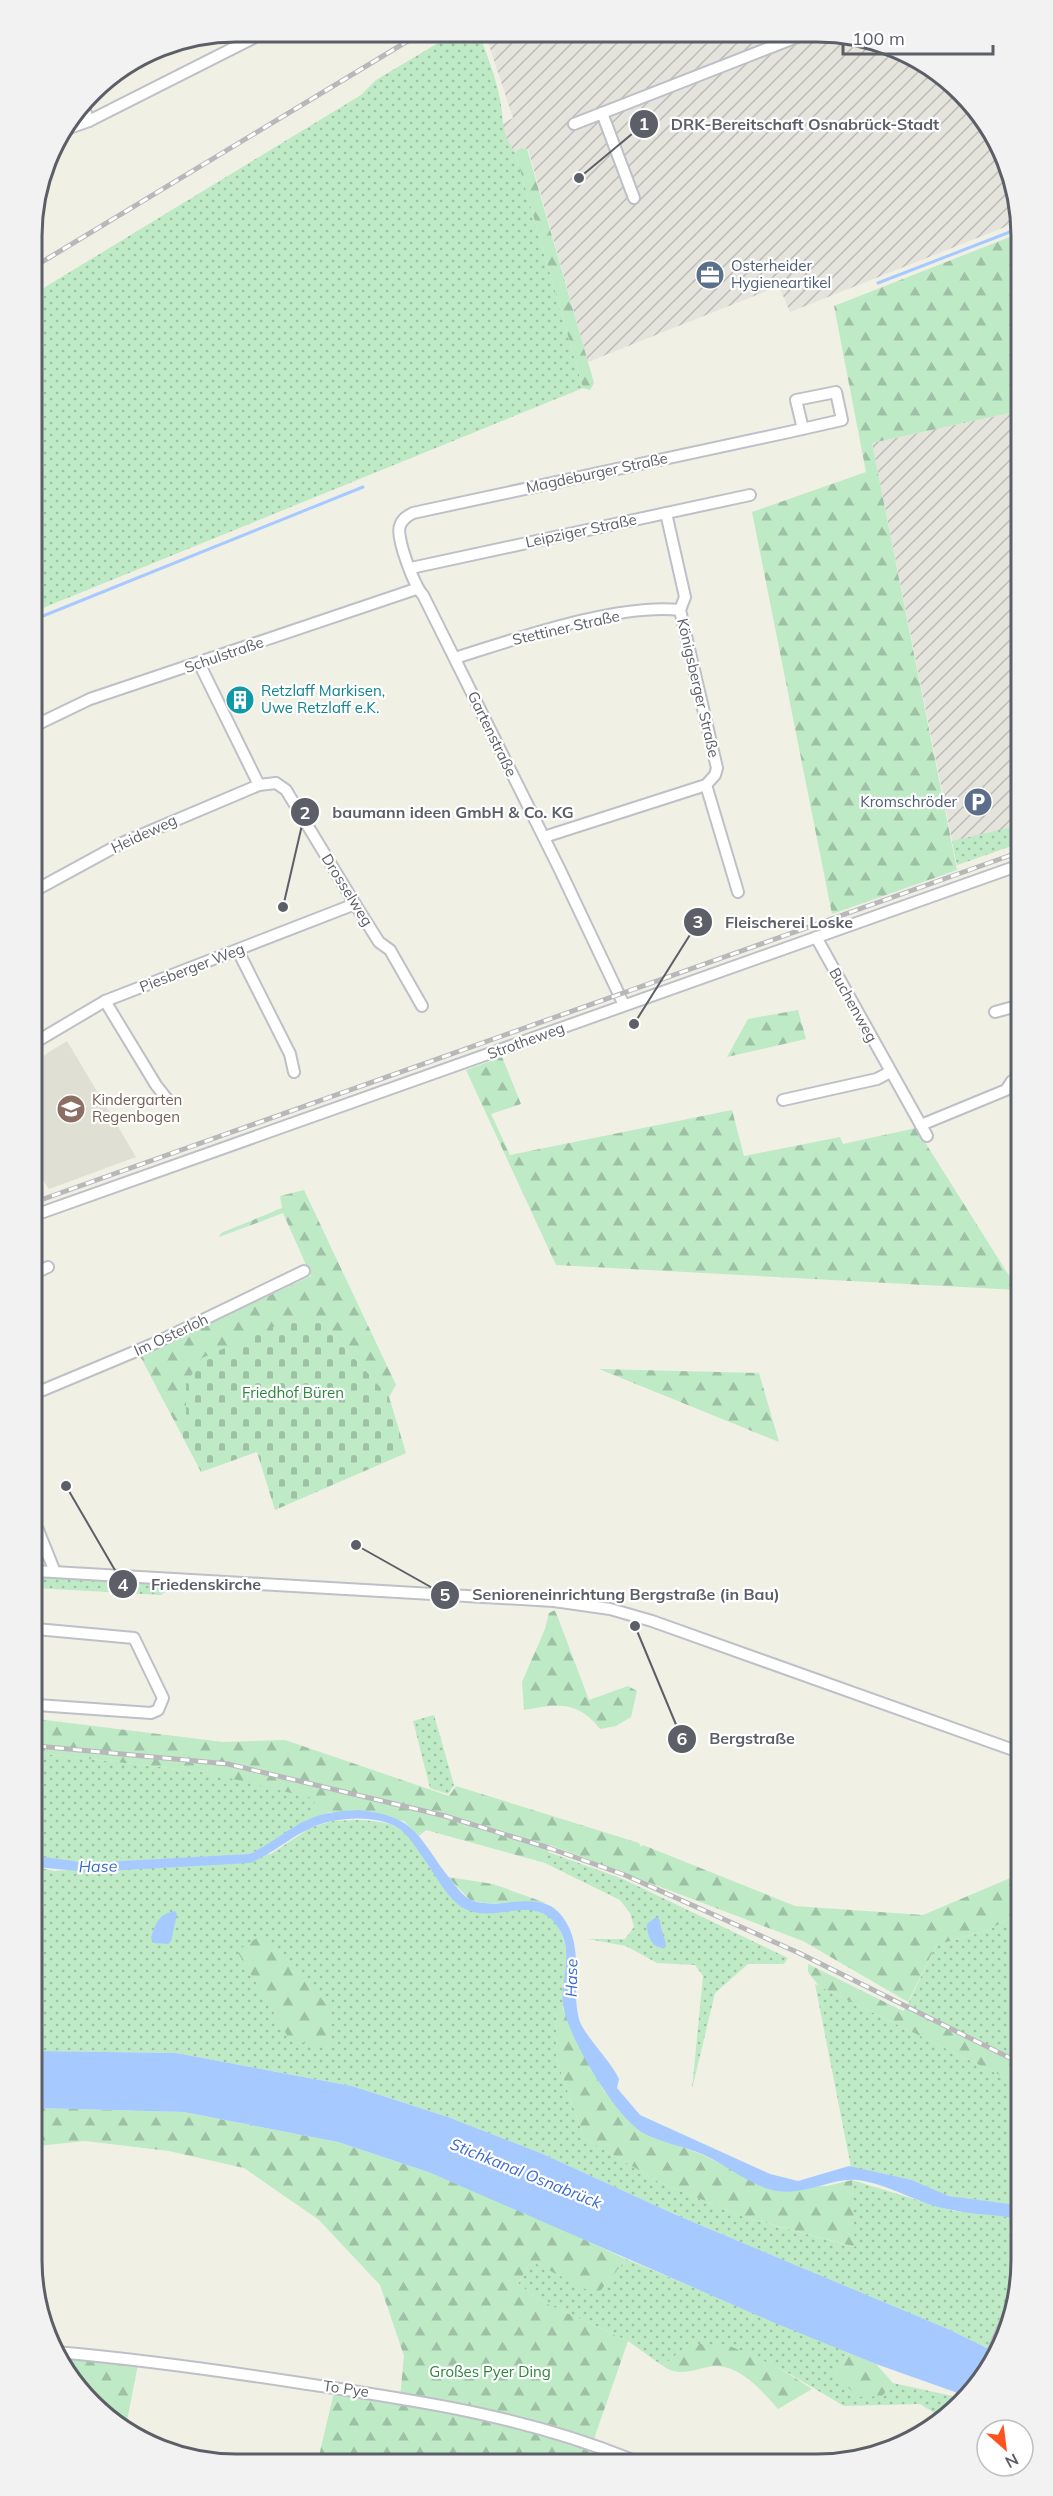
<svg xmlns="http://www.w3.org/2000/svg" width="1053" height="2496" font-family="Mulish,sans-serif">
<defs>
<pattern id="industrial-furrows" width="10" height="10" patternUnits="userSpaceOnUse" patternTransform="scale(1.5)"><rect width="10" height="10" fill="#e4e3dc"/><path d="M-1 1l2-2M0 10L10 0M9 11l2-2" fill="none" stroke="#bcbbb6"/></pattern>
<pattern id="grass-dots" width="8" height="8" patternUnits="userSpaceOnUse" patternTransform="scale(1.5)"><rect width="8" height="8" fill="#beeac6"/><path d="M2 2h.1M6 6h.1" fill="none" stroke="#9ec1a5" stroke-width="1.8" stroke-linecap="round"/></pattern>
<pattern id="forest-firs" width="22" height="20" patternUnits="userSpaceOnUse" patternTransform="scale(1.5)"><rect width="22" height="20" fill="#beeac6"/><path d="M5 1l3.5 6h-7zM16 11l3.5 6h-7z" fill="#9ec1a5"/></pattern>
<pattern id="cemetery-stones" width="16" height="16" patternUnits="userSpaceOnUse" patternTransform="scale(1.5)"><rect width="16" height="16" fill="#beeac6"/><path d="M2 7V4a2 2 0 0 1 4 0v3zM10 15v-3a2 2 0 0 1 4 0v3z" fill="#9ec1a5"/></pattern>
</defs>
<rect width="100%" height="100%" fill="#f0f0e4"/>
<!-- industrial -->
<g fill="url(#industrial-furrows)">
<path d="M490,33L857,35L908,53L961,91L1015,183V223L790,312L779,286L588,362L528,149L521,148L515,152L506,140L502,124L513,118L488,42Z"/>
<path d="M1015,412L1017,844L957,865L872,443Z"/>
</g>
<!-- education -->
<path fill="#e0dfd3" d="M67,1041L136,1157L49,1189L35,1168V1061Z"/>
<!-- grass -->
<g fill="url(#grass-dots)">
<path d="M455,33H479C486,54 495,74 499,95C505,119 499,131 515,152L583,388L33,612L32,295L361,95L376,80Z"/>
<path d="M1017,826V844L957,865L952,841Z"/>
<path d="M36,1575L166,1583V1591L161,1595L36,1588Z"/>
<path d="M434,1715L454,1785L448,1794L430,1788L413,1721Z"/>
<path d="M37,1753L222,1774L317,1799L307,1820L266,1846L249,1854C184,1859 100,1870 37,1856Z"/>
<path d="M359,1820C372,1821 388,1821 399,1829C419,1842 432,1871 447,1890C452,1896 459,1905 466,1909C493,1921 532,1896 554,1921C574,1944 565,1982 563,2009H557L556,2058L584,2138L659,2182L744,2217L854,2247L852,2180L953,2211L992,2213L1011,2218L1009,2233L1021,2241C1021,2278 1017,2321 997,2353L948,2329L674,2214L543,2154L448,2117L352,2086L176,2053L38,2051L37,1867L54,1871L271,1854L310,1828L332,1821Z"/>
<path d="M548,1852L623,1879L788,1958L784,1964H748L715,1993L692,2089L703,1976L695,1965L657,1963L626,1946L588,1939H625L634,1927L630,1913L620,1900L545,1863Z"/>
<path d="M1020,1913V2063L906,2008L936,1945L986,1931Z"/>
<path d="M815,1984L1020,2085L1021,2206L949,2196L912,2180L851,2167Z"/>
<path d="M626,2259L849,2353L834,2374L881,2396L893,2383L966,2399L944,2419L920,2404L844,2406L778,2367L690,2343L663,2366L628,2341L543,2302L518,2284L531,2261L597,2294Z"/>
</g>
<!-- forest -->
<g fill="url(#forest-firs)">
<path d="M521,148L527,149L594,383L590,390L583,388L515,152Z"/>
<path d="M1015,235V412L872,443L957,870L832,914L752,512L866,472L834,306Z"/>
<path d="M798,1010L806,1039L727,1057L748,1019Z"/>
<path d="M502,1057L521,1104L491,1114L510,1155L732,1110L744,1156L840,1137L843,1144L916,1128L1018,1290L556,1265L466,1070Z"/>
<path d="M304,1190L396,1385L389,1397L322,1322L186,1384V1424L179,1430L140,1356L311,1276L283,1213L219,1237L221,1233L282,1208L280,1196Z"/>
<path d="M599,1369L759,1373L779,1442Z"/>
<path d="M555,1610L589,1700L628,1686L637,1691L631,1717L616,1726L600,1729C578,1700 556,1704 524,1710L522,1682L545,1629L549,1613Z"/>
<path d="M37,1719L223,1742L285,1740L449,1796L456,1786L639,1843L641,1847L643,1845L795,1906L923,1915L1020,1874V1913L986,1931L936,1945L908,2002L803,1941L550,1845L545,1863L426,1830L419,1836L404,1821L330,1812L307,1820L316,1799L204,1772L37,1753Z"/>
<path d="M448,1877L493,1884L546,1903H484L470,1900Z"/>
<path d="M263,1934L329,2007L331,2048L290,2040L237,1951Z"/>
<path d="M808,1964L903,2011L906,2008L1020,2063V2085L819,1986L808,1972Z"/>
<path d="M557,2009H563L581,2049L604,2091L675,2144L703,2155L768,2188L827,2186L852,2180L855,2247L744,2217L659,2182L584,2138L556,2058Z"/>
<path d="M38,2108L184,2112L338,2142L431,2173L521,2210L626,2259L597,2295L531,2261L518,2284L543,2302L628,2341L587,2459L318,2460L335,2388L400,2397L404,2356L380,2285L319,2220L244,2168L169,2151L85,2141L38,2146Z"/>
<path d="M690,2343L732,2347L778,2367L812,2389L778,2409C763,2392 743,2368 718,2366C700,2365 683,2380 663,2366Z"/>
<path d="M55,2352L139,2359L126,2426L101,2414L59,2363Z"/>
<path d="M849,2353L876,2364L893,2383L882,2396L858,2397L834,2374Z"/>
</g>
<!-- cemetery -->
<path fill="url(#cemetery-stones)" d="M289,1320L322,1322L389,1397L406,1453L275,1510L257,1452L201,1472L179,1430L186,1424V1384L202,1358Z"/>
<!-- water -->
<g fill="#a6caff">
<path d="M359,1810C420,1817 417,1838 452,1881C457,1888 464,1897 471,1900C500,1912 540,1887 562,1916C586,1948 570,1984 579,2019C582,2033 611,2061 619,2079L617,2088L640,2115L770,2174L798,2181L849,2166L912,2180L949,2196L1017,2205L1021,2206V2220C998,2214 975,2215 952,2210C920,2205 887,2183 857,2180C827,2178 803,2199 768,2189C745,2181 724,2164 702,2154C683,2146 663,2143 645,2134C617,2120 571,2041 564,2010C558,1985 574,1957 561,1932C538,1889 498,1925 465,1909C448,1900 435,1874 424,1859C417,1849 409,1835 398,1828C376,1814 334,1817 311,1828C289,1838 272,1854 250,1863L87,1872L37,1867V1856L87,1863L249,1854C270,1845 287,1829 307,1820C324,1812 341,1811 359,1810Z"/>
<path d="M175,1911L177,1914L171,1941L168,1944L154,1943L151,1938C155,1923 159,1914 175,1911Z"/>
<path d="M656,1917L660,1920C660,1930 666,1938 666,1947C652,1951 647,1935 647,1924Z"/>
<path d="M38,2051L176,2053L352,2086L448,2117L543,2154L674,2214L948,2329L997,2353L969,2397L876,2364L775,2323L431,2173L338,2142L184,2112L38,2108Z"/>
</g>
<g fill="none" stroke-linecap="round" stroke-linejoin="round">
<!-- stream -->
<g stroke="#a6caff" stroke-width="3">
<path d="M878,283L1015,230"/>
<path d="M33,620L363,487"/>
</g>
<!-- minor casing -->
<g stroke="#bec0c7" stroke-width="14">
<g id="minor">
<path d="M83,106L89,121"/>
<path d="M602,113L634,198"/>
<path d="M574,124L802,35"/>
<path d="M64,130L89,121L265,32"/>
<path d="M411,568L750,495"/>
<path d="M455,658C516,639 617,603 680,610"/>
<path d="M199,663L259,785"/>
<path d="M34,726L90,699L416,589"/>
<path d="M706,785L738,892"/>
<path d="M544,837L706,785L715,775L717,768L680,610L685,597L666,513"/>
<path d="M34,891L122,843L259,785L276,783L286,790L355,904L379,942L390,950L422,1006"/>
<path d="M816,937L927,1136"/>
<path d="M238,951L290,1054L294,1072"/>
<path d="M105,1001L156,1085L167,1099"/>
<path d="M624,1005L559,868L423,595C415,588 395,536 400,526C402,519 407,516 413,513L789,432L842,420L836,392L796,400L803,429"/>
<path d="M995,1012L1017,1006"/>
<path d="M34,1043L105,1001L355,904"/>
<path d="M783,1100L877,1079L890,1072"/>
<path d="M921,1125L1006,1090L1012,1081"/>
<path d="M35,1215L1017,866"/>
<path d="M35,1273L48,1267"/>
<path d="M36,1393L153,1344L304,1271"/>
<path d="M36,1525L55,1572"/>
<path d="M36,1571L554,1601L610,1609L652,1621L1019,1752"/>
<path d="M36,1629L134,1638L163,1698L158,1710L151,1713L37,1705"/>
<path d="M55,2352C140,2359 223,2371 307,2384C420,2401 523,2416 630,2459"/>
<path d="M986,2370L1015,2300"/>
</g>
</g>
<!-- minor -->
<use href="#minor" stroke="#fff" stroke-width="10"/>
<!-- rail casing -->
<g stroke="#b8b8ba" stroke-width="5">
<g id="rail">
<path d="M32,268L421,33"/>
<path d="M35,1202L1017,853"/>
<path d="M37,1746L228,1764L445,1816L549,1848L625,1875L799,1953L1020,2063"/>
</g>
</g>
<!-- rail -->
<use href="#rail" stroke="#fff" stroke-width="3" stroke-dasharray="9" stroke-linecap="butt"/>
</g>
<!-- icons -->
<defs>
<g id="office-disc" transform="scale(1.5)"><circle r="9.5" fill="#5c6f8a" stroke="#fff"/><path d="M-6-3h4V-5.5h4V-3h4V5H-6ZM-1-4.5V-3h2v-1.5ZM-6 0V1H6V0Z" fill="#fff"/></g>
<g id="building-disc" transform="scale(1.5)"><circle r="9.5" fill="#0f9aa8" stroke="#fff"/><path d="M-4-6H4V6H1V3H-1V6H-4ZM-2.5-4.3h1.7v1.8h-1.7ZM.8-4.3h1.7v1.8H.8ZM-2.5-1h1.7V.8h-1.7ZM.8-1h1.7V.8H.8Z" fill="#fff"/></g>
<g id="parking-disc" transform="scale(1.5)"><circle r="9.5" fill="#5c6f8a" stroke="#fff"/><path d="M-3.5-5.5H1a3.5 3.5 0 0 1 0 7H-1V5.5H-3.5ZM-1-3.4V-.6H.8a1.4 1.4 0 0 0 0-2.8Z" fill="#fff"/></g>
<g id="school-disc" transform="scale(1.5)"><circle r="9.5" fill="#8d6e63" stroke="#fff"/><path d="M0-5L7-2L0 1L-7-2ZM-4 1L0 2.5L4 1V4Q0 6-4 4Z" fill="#fff"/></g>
</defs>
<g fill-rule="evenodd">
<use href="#office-disc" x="710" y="275"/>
<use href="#building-disc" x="240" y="700"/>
<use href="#parking-disc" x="978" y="802"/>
<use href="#school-disc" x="71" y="1109"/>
</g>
<g text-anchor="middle" stroke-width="4.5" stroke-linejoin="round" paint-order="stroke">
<!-- service labels -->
<g font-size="15" fill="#4e5e75" stroke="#fff" text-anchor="start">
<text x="731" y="271">Osterheider<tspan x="731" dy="17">Hygieneartikel</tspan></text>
<text x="957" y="807" text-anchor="end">Kromschröder</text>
</g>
<!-- street labels -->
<g font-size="15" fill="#5c5f67" stroke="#fff">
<text transform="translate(597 473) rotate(-12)" y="5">Magdeburger Straße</text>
<text transform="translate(581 531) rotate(-12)" y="5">Leipziger Straße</text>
<text transform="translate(566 628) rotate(-13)" y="5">Stettiner Straße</text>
<text transform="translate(224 655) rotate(-19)" y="5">Schulstraße</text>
<text transform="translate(698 688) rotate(77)" y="5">Königsberger Straße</text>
<text transform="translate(492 734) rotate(64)" y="5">Gartenstraße</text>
<text transform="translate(144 834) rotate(-25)" y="5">Heideweg</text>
<text transform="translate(347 890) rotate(58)" y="5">Drosselweg</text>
<text transform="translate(192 968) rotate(-21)" y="5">Piesberger Weg</text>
<text transform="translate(853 1005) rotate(61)" y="5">Buchenweg</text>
<text transform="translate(526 1041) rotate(-20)" y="5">Strotheweg</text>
<text transform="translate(171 1335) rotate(-25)" y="5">Im Osterloh</text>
<text transform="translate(346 2389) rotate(8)" y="5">To Pye</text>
</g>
<!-- culture labels -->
<g font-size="15" fill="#0d838f" stroke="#fff" text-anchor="start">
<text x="261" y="696">Retzlaff Markisen,<tspan x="261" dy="17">Uwe Retzlaff e.K.</tspan></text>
</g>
<!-- education labels -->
<g font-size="15" fill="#785e54" stroke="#fff" text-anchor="start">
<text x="92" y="1105">Kindergarten<tspan x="92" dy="17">Regenbogen</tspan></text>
</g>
<!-- park labels -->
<g font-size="15" fill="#2c863f" stroke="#fff">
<text x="293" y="1398">Friedhof Büren</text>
<text x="490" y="2377">Großes Pyer Ding</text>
</g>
<!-- water labels -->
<g font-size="16" font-style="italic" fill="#3b6bd0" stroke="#fff">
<text transform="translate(98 1866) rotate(-1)" y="6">Hase</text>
<text transform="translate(571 1978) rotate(-89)" y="6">Hase</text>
<text transform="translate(526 2173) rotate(22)" y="6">Stichkanal Osnabrück</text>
</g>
</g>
<!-- crop -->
<path d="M0 0H1053V2496H0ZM236 42H817A194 194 0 0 1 1011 236V2260A194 194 0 0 1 817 2454H236A194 194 0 0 1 42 2260V236A194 194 0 0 1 236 42Z" fill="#f2f2f3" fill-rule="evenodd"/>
<path fill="none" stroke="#5c5f67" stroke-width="3" d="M236 42H817A194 194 0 0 1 1011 236V2260A194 194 0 0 1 817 2454H236A194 194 0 0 1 42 2260V236A194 194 0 0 1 236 42Z"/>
<!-- callouts -->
<path fill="none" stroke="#5c5f67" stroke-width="2" d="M579 178L644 124M283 907L305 812M634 1024L698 922M66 1486L123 1584M356 1545L445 1595M635 1626L682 1739"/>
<g fill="#5c5f67" stroke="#fff" stroke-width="2">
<circle cx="579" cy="178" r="6"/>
<circle cx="283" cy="907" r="6"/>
<circle cx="634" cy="1024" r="6"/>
<circle cx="66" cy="1486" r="6"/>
<circle cx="356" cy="1545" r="6"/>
<circle cx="635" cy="1626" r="6"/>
<circle cx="644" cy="124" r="15"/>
<circle cx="305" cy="812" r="15"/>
<circle cx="698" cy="922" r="15"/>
<circle cx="123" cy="1584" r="15"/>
<circle cx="445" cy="1595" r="15"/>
<circle cx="682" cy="1739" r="15"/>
</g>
<g font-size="18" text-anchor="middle" font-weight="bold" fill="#fff">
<text x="644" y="130">1</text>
<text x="305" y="819">2</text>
<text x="698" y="928">3</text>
<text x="123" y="1591">4</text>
<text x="445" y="1601">5</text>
<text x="682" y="1745">6</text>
</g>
<g font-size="16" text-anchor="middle" font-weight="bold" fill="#5c5f67" stroke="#fff" stroke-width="4.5" stroke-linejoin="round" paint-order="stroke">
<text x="805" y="130">DRK-Bereitschaft Osnabrück-Stadt</text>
<text x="453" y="818">baumann ideen GmbH &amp; Co. KG</text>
<text x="789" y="928">Fleischerei Loske</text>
<text x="206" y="1590">Friedenskirche</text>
<text x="626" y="1600">Senioreneinrichtung Bergstraße (in Bau)</text>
<text x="752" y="1744">Bergstraße</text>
</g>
<!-- north arrow -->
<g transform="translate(1005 2448) rotate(152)"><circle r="28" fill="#ffffff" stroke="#bebfc2" stroke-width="1.5"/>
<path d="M0-4.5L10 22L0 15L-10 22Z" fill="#fb5420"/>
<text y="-9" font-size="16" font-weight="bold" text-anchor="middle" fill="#5c5f67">N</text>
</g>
<!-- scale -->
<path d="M843 45v9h150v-9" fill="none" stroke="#5c5f67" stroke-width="3"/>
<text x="852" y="45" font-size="18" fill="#5c5f67" stroke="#ffffff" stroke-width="4.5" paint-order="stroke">100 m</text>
</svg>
